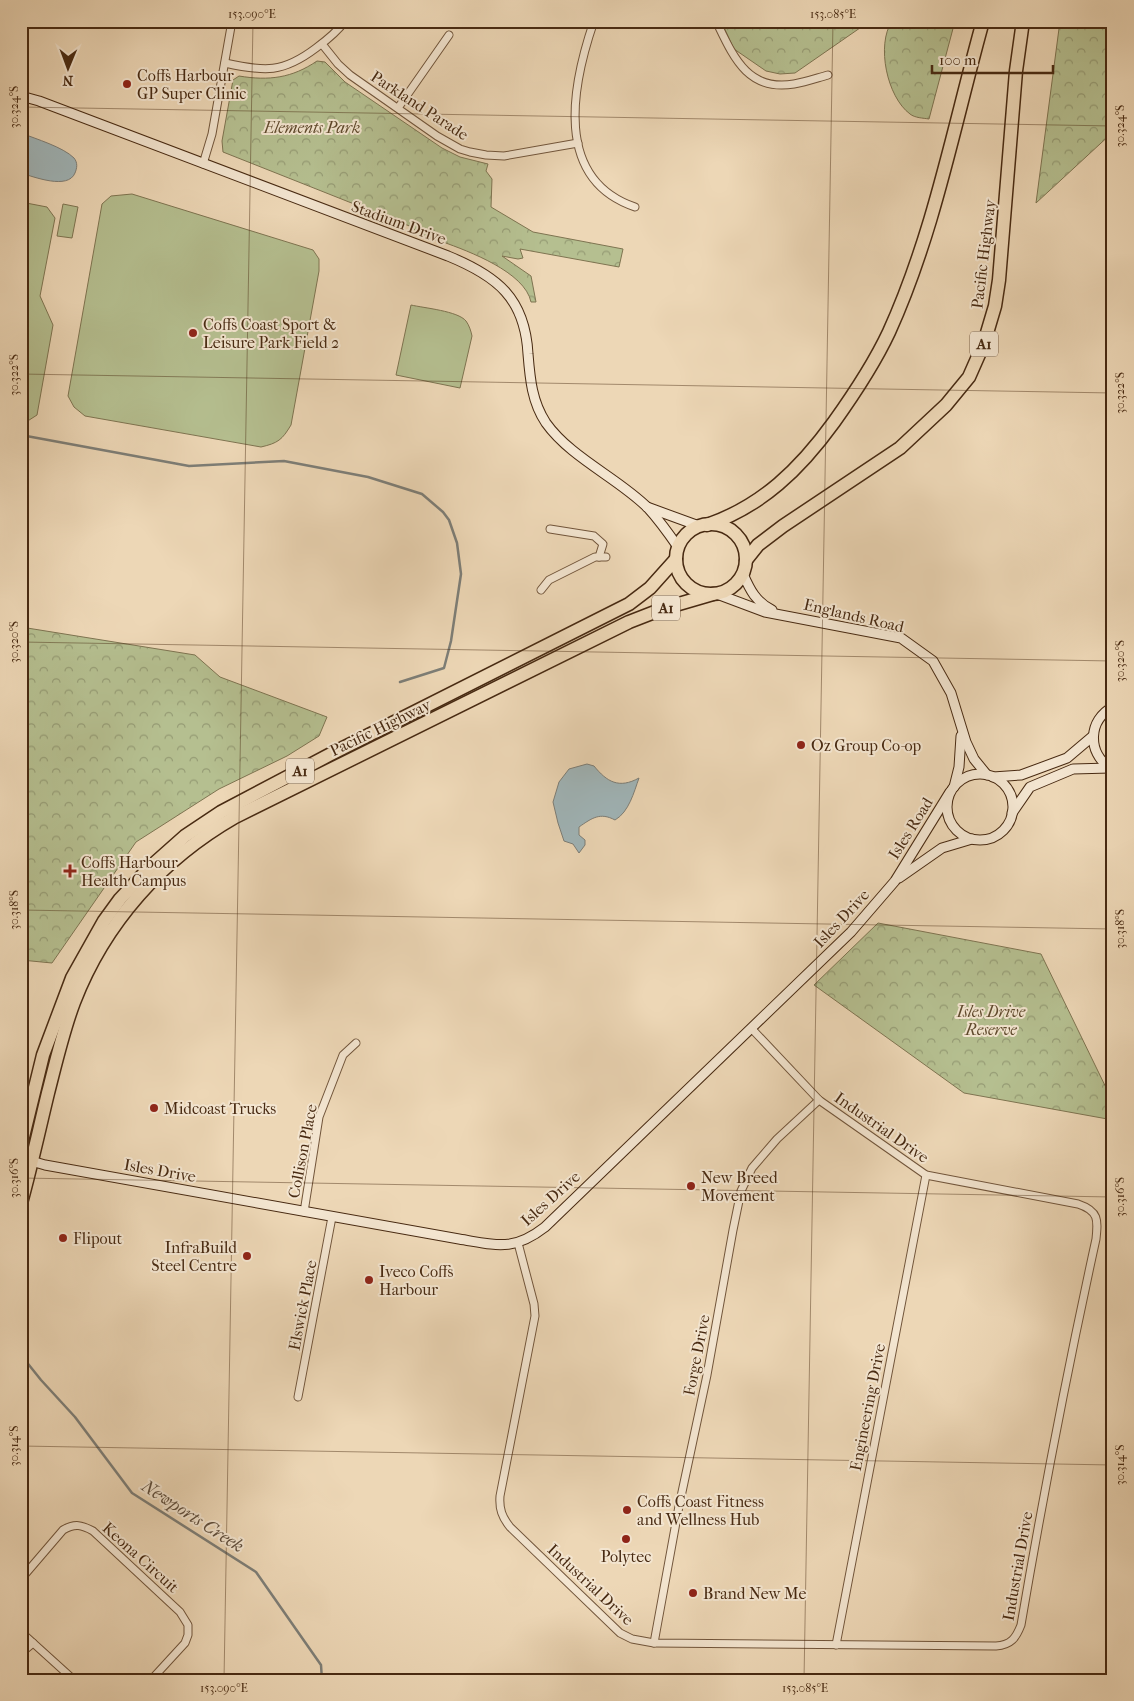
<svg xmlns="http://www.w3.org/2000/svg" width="1134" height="1701" font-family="'IM FELL French Canon',serif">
<defs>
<pattern id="forest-crowns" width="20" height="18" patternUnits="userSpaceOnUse" patternTransform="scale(1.25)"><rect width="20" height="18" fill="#b5bf90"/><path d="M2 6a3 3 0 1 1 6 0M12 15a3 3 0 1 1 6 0" fill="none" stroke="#959b74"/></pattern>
</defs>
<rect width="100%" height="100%" fill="#edd7b6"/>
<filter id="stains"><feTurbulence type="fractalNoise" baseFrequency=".004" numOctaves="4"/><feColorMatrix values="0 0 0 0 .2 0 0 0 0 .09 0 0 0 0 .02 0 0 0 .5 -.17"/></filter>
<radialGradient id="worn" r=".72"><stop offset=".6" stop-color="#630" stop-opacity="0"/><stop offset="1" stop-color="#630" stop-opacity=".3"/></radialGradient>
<!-- forest -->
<g fill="url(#forest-crowns)" stroke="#7e7451">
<path d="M721,21H870L795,73L780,74L766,71L734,49Z"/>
<path d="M892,21H955L929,119C923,118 915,118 910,114C887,97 876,45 892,21Z"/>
<path d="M1060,21H1113V132L1036,203Z"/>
<path d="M317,61L325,62L345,82L442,148L460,157L488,164L486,171L492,179L491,207L533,232L623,249L619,267L520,249L523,258L518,259L502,256L531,276L536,302H531C525,272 468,251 443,242C428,237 422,240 412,227L223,152L222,141L233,80L239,76C269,81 292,78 317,61Z"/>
<path d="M21,627L195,655L220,677L327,717L319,736L287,756L219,789L136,842L52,963L21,960Z"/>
<path d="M878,923L1041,954L1113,1102V1120L964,1093L814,985Z"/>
</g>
<!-- pitch -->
<g fill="#b5bf90" stroke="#7e7451">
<path d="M132,194L313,250L319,259V271L291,425C282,440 278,443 261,447L85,416L74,407L68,396L102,204L111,196Z"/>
<path d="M21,202L47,207L55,218L40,296L53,325L37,415L23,424H21Z"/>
<path d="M63,204L78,207L72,238L57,236Z"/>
<path d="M411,305C424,308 458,311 466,321C469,325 471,331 472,336L460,388L396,375Z"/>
</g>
<!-- water -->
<g fill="#a0b6ba" stroke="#7d7e77">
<path d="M21,133C36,139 63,147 74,158C78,163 77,168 75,173C68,190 34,177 21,173Z"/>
<path d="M587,764L594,766C607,782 619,789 639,778C634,792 629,812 615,820C600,812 592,818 579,827V835L585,840V845L579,853L573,844L564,841L558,823L553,802L559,782L569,769Z"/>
</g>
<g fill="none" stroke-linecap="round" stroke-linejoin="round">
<!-- stream -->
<g stroke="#7d7e77" stroke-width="2.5">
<path d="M21,435L189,466L284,461L368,477L422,494L443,512L449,520L457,543L461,574L451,641L444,668L400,682"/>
<path d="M21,1355L41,1380L75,1417L132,1493L256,1572L321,1665L322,1680"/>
</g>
<!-- street casing -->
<g stroke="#71553b" stroke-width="9">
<g id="street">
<path d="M594,21C572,85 553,179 635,207"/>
<path d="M619,21H631"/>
<path d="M716,21C733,56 747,92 794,84C806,82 817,78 828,75"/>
<path d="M322,44L338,64L350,75L437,136L460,149L470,152L486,155L504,156L578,143"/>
<path d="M225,63C265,72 283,73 316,48C327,40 337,32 345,21"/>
<path d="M398,108L449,35"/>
<path d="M203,164L212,134L232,21"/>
<path d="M550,529L594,536L603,544L599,557"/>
<path d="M541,590L549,580L595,557H606"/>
<path d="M304,1212L319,1117L343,1055L356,1043"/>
<path d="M518,1243L534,1304L535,1316L500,1496C499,1509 502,1517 510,1527L620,1633L632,1639L654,1643L996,1646C1011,1645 1016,1638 1021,1625C1043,1496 1068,1367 1096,1239C1098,1220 1099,1211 1078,1204L926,1175L819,1100L751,1028"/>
<path d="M298,1397L332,1217"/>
<path d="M21,1579L63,1530C75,1523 82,1525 93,1531L180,1612L188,1625V1635L185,1643L151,1680"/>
<path d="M21,1632L74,1680"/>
<path d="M654,1643L679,1506L707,1375L733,1230L741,1191L752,1168L777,1139L819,1100"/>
<path d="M836,1645L926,1175"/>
<path d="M21,1653L33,1643"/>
</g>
</g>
<!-- secondary casing -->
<g stroke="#482a12" stroke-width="11">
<g id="secondary">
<path d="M21,96L39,101L448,256C497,276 525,298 528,354C530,379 532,402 546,423C571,458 618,478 648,508C659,520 669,534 678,547"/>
<path d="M647,507L699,526"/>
<path d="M743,574C750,590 756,602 772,610"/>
<path d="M717,594L765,612L901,638L933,661L951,693L966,742L974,759L987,775"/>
<path d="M1110,768C1087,752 1088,720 1113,707"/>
<circle cx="980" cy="807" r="33"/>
<path d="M993,777L1021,775L1067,758L1093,736"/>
<path d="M954,787L959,767L961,736"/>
<path d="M1012,813L1030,787L1073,769L1110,768"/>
<path d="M899,878L942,848L972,839"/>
<path d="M21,1158L45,1165L459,1239C496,1245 513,1252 545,1227L851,932L895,881L950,792"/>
</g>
</g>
<!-- highway casing -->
<g stroke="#482a12" stroke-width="15">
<g id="highway">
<circle cx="711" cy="559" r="35"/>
<path d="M707,525C762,506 800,469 834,422C854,394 874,364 889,332C934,233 954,125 983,21"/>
<path d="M746,560L758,545L783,526L900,448L946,405L969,377L984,343L995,306L999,280L1016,71L1023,21"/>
<path d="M21,1145L43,1055L72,978L104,921L120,899L149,868L185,836L221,812L329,755L629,604L650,588L676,559"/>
<path d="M21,1203C31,1167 39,1130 48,1093C56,1062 63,1031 74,1002C105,922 162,859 235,817L629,622L665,608L713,594"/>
</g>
</g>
<!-- street -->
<use href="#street" stroke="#f3e5d0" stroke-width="7"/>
<!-- secondary -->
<use href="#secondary" stroke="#f3e5d0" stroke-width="9"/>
<!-- highway -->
<use href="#highway" stroke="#edd7b6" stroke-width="12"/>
</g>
<!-- ticks -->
<path fill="none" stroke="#482a12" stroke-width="1" stroke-opacity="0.45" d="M21,107L1113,126M21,374L1113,393M21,642L1113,661M21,910L1113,929M21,1178L1113,1197M21,1446L1113,1465M224,1680L253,21M804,1680L833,21"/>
<!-- markers -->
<g fill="#8f2418" stroke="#f3e5d0" stroke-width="2">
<circle cx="127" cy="84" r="5"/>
<circle cx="193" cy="333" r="5"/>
<circle cx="801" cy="745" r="5"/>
<path d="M67.5 863.5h5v5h5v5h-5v5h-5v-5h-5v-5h5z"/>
<circle cx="154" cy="1108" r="5"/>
<circle cx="691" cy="1186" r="5"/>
<circle cx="63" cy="1238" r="5"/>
<circle cx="247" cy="1256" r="5"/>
<circle cx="369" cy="1280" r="5"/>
<circle cx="627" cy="1510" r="5"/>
<circle cx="626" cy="1539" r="5"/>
<circle cx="693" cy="1593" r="5"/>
</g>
<g text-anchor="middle" stroke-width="4" stroke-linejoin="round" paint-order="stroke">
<!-- shield labels -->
<g fill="#f3e5d0" stroke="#7b624b" stroke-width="1">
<rect x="970" y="331.5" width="28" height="25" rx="4"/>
<rect x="652" y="595.5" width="28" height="25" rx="4"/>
<rect x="286" y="758.5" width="28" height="25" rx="4"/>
</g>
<g font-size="15" font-weight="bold" fill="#482a12">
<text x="984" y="349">A1</text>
<text x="666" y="613">A1</text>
<text x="300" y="776">A1</text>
</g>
<!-- poi labels -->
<g font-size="16" fill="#482a12" stroke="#f3e5d0" text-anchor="start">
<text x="137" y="81">Coffs Harbour<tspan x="137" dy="18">GP Super Clinic</tspan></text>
<text x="203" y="330">Coffs Coast Sport &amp;<tspan x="203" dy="18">Leisure Park Field 2</tspan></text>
<text x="811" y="751">Oz Group Co-op</text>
<text x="81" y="868">Coffs Harbour<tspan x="81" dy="18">Health Campus</tspan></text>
<text x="164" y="1114">Midcoast Trucks</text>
<text x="701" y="1183">New Breed<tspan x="701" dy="18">Movement</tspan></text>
<text x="73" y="1244">Flipout</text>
<text x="237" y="1253" text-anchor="end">InfraBuild<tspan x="237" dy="18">Steel Centre</tspan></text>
<text x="379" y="1277">Iveco Coffs<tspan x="379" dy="18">Harbour</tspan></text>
<text x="637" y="1507">Coffs Coast Fitness<tspan x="637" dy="18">and Wellness Hub</tspan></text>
<text x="626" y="1562" text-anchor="middle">Polytec</text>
<text x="703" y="1599">Brand New Me</text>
</g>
<!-- street labels -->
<g font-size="16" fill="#482a12" stroke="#f3e5d0">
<text transform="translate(420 105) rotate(33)" y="6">Parkland Parade</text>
<text transform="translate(399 222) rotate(20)" y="6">Stadium Drive</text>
<text transform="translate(983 254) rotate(-83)" y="6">Pacific Highway</text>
<text transform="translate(854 615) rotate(13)" y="6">Englands Road</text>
<text transform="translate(380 727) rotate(-26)" y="6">Pacific Highway</text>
<text transform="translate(910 828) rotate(-58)" y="6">Isles Road</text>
<text transform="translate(841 918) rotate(-47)" y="6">Isles Drive</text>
<text transform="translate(882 1127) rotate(35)" y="6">Industrial Drive</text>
<text transform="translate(302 1151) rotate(-79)" y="6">Collison Place</text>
<text transform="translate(160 1170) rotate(10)" y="6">Isles Drive</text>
<text transform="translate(550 1198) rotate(-42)" y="6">Isles Drive</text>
<text transform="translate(302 1305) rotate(-79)" y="6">Elswick Place</text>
<text transform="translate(696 1355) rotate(-79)" y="6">Forge Drive</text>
<text transform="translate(867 1407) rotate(-79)" y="6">Engineering Drive</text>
<text transform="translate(141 1557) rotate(42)" y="6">Keona Circuit</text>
<text transform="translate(1017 1566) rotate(-80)" y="6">Industrial Drive</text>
<text transform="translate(591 1584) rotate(43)" y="6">Industrial Drive</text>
</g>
<!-- park labels -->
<g font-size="16" font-style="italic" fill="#5e482b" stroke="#f3e5d0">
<text x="312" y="133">Elements Park</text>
<text x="991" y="1017">Isles Drive<tspan x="991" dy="18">Reserve</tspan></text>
</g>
<!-- water labels -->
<g font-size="18" font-style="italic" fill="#5e4d3c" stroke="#f3e5d0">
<text transform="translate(193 1516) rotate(33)" y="6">Newports Creek</text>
</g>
</g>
<!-- margin -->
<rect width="1134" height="1701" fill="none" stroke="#edd7b6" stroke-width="55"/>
<!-- north arrow -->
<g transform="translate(68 68) rotate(181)" stroke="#f3e5d0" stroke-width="4" paint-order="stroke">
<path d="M0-4L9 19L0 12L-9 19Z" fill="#482a12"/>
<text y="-8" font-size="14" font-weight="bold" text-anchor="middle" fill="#482a12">N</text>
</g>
<!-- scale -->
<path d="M932 65v8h121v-8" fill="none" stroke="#482a12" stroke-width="2.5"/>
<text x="939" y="65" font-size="15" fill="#482a12" stroke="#f3e5d0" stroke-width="4" paint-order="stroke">100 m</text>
<rect x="28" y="28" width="1078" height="1646" fill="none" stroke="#482a12" stroke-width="2"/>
<g font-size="12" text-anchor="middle" fill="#482a12">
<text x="252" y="18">153.090°E</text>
<text x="833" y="18">153.085°E</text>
<text transform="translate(14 107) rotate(-90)" y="4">30.324°S</text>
<text transform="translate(1120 126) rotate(-90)" y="4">30.324°S</text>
<text transform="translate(14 375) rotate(-90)" y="4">30.322°S</text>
<text transform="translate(1120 393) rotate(-90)" y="4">30.322°S</text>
<text transform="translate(14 642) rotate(-90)" y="4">30.320°S</text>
<text transform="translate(1120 661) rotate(-90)" y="4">30.320°S</text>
<text transform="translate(14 910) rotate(-90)" y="4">30.318°S</text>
<text transform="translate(1120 929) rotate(-90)" y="4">30.318°S</text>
<text transform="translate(14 1178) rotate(-90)" y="4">30.316°S</text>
<text transform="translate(1120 1197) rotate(-90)" y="4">30.316°S</text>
<text transform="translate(14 1446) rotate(-90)" y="4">30.314°S</text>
<text transform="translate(1120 1465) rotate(-90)" y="4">30.314°S</text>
<text x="224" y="1692">153.090°E</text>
<text x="805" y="1692">153.085°E</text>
</g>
<rect width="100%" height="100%" filter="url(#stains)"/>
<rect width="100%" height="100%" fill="url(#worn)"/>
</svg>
